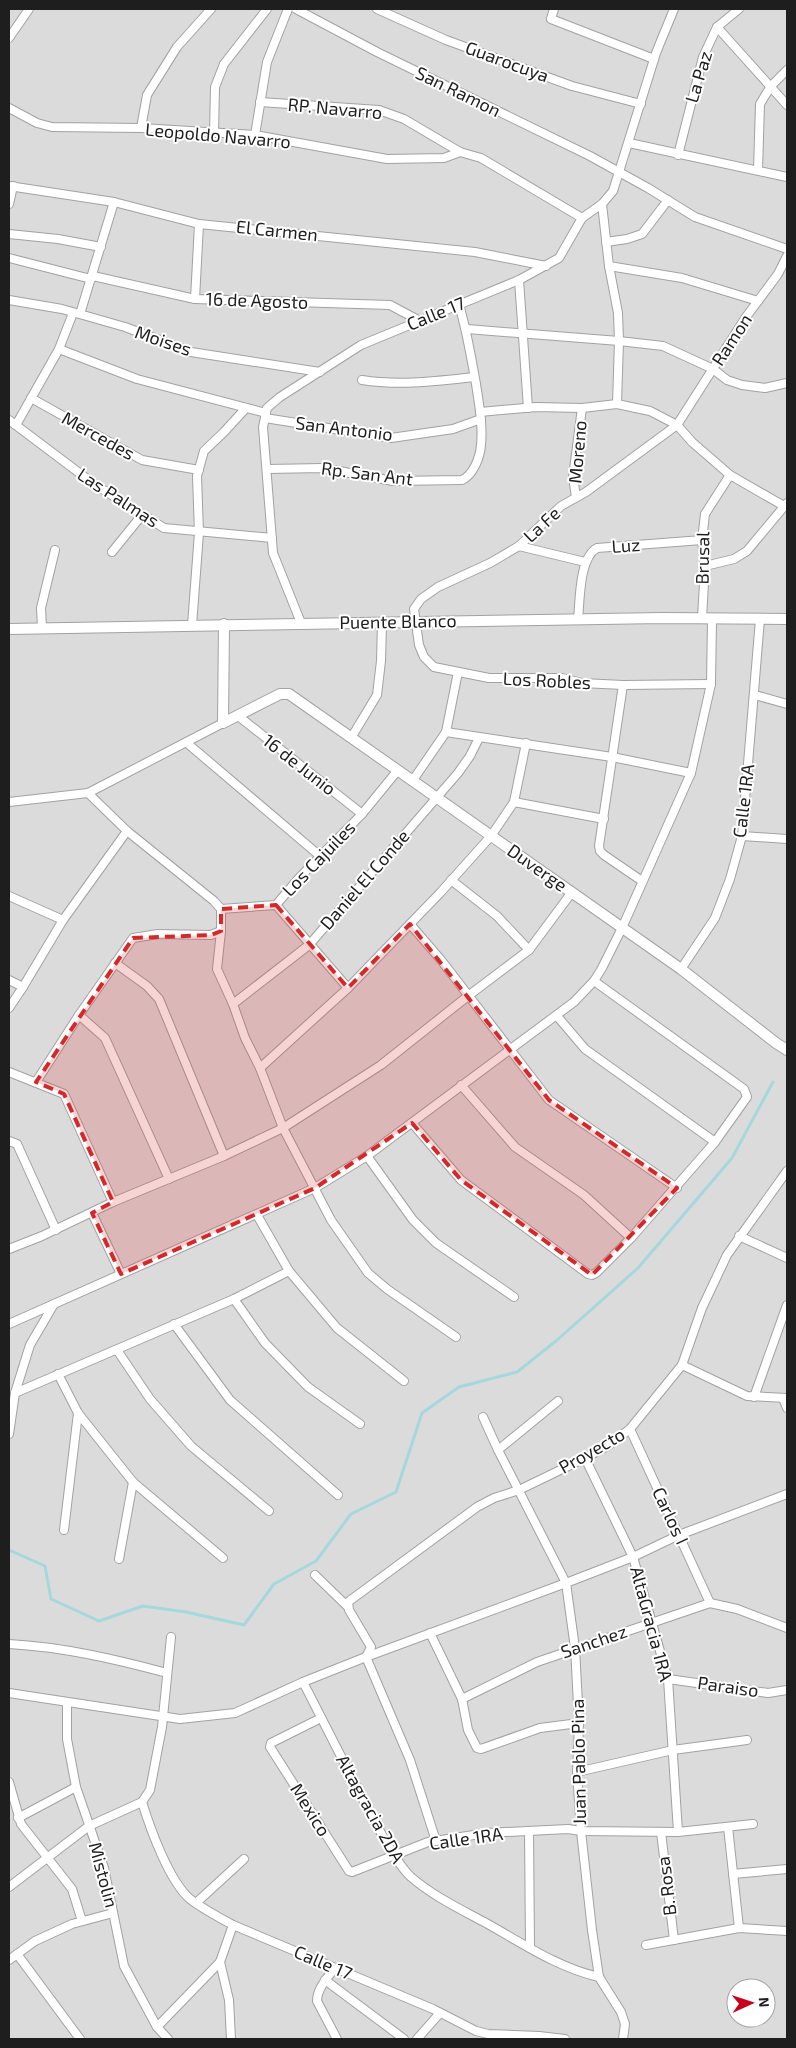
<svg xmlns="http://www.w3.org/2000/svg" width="796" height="2048" font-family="'Exo 2',sans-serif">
<rect width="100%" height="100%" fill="#efe9e3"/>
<!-- residential -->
<path fill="#dcdbdb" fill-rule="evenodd" d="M9,9H787V2039H9ZM736,1988H766V2018H736Z"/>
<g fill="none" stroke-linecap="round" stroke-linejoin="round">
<!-- stream -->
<path stroke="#a4d8dd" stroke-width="3" d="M9,1550L45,1566L51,1599L99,1621L143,1606L186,1612L244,1625L274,1584L316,1561L351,1514L396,1492L422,1413L459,1387L517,1372L556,1341L638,1268L732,1158L773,1082"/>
<!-- minor casing -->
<g stroke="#a2a2a2" stroke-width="10">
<g id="minor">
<path d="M296,9L377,52L590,156L648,188L695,217L787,249"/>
<path d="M377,9L446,40L572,86L641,104"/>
<path d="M554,9L551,19L654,59"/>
<path d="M717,27L787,105"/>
<path d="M9,38L29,9"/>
<path d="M260,102L379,110L404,119L460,152L481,158L582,218"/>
<path d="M9,108L37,123L52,127L141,128L255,135L387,159L444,158L460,152"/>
<path d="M141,128L147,95L177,47L211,9"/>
<path d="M214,133L215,87L224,64L267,9"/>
<path d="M255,135L267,62L288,9"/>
<path d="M629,143L787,177"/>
<path d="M678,155L703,57L717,27L739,9"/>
<path d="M758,170L760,104L771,86L787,70"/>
<path d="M9,186L114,202L199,224L475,252L546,266"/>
<path d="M9,204L13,186"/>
<path d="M602,204L609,266L618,313L619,341L617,404"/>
<path d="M9,234L58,239L101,247"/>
<path d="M606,242L627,239L642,234L668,200"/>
<path d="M9,258L91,279"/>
<path d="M609,266L682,278L758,301"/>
<path d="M93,276L195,299L390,305L420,321"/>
<path d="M519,280L528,408"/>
<path d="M195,299L199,224"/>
<path d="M9,300L62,309L125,327L191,352L320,372"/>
<path d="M80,314L114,202"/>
<path d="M467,329L619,341L663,346L713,369L727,380L742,385L765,388L787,383"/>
<path d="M59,349L137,379L266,413"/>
<path d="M362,380C400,386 437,381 474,377"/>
<path d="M31,398L142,460L199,470"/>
<path d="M480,412L536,407L582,408L617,404L650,411L677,425L692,442L730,475L784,506"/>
<path d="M265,418L391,438L453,429L481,419"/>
<path d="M9,420L94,484L164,528L272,538"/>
<path d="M16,425L59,349L73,313"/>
<path d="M267,469L323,468L393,481L462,480C473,475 480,458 481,445C483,425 479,404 476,384C471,357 467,331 459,305"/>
<path d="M576,497L573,477L582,408"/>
<path d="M519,546L585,562"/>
<path d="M112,552L142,515"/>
<path d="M705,566L734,559L747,551L787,503"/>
<path d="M702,618L705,566L702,540L705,514L730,475"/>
<path d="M578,620C580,600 579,558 597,548L702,540"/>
<path d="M301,623L273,553L263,427L267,408L280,397L361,345L519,280L559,258L582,218L602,204L613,191L656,53L674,9"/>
<path d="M192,625L199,533L197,476L204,451L224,432L246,408"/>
<path d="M42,628L41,608L55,550"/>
<path d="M711,684L623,685L582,683L562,678H489L434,667L424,657L419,645L414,609L421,599L438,587L490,563L519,546L561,506L586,492L677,425L746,317L778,274L787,256"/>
<path d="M623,685L599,846L600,851L604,855L642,881"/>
<path d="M755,695L787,704"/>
<path d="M237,715L362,814"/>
<path d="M446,732L612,757L691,773"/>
<path d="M351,738L377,695L381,661L382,623"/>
<path d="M187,743L320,856"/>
<path d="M413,780L446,732L458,672"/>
<path d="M88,793L127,831L214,901L221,909V931L217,969L233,1004L245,1038L260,1068L283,1128L331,1220L368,1273L387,1289L456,1337"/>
<path d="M9,802L88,793L223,723"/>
<path d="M514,802L604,819"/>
<path d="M742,836L787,839"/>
<path d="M451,880L497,916L529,950"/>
<path d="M9,896L63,920"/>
<path d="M276,905L348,988"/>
<path d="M221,909L276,905L299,878L362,814L398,770"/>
<path d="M410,924L441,960L549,1100L677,1188"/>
<path d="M115,963L147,986L159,999L224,1156"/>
<path d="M681,969L715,918L730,879L742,836L760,619"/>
<path d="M9,980L23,987L63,920L127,831"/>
<path d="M594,981L744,1089L747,1097L715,1142L631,1238"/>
<path d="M233,1004L309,945L458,773L470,756L479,738"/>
<path d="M9,1008L23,987"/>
<path d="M79,1015L105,1038L169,1179"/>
<path d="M557,1016L585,1049L715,1142"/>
<path d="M260,1068L348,988L440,893L491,836L514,802L526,743"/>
<path d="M9,1072L64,1094L113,1202"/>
<path d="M36,1082L79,1015L133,938L158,934L211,935L221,931"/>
<path d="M412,1123L461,1180L588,1274L592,1275L596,1273L631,1238L584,1195L515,1147L461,1085"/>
<path d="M9,1141L17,1144L56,1230"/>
<path d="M367,1156L413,1220L436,1243L514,1297"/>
<path d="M92,1213L121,1274"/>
<path d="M257,1215L289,1271L337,1328L404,1381"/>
<path d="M739,1236L787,1258"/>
<path d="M9,1249L42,1236L113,1202L224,1156L283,1128L381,1065L468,996L529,950L572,892"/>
<path d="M234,1299L265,1343L308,1387L360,1424"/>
<path d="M9,1324L315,1188L367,1156L574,1002L594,981L602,968L622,928L691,773L711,684L712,619"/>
<path d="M174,1324L230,1400L338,1495"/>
<path d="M117,1350L150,1399L191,1446L269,1511"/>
<path d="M682,1365L747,1396L787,1398"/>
<path d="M58,1374L78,1413L133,1482L223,1558"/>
<path d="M15,1393L234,1299L289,1271"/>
<path d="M754,1397L787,1305"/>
<path d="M783,1398L787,1408"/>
<path d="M483,1417L498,1450L566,1583L575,1648L579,1723L577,1772L581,1831L592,1930L599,1977L621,2012L625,2024L623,2039"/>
<path d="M630,1429L710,1603"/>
<path d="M9,1434L15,1393L30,1345L54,1304"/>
<path d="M498,1450L558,1401"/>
<path d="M585,1458L633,1557L668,1679L678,1832"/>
<path d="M64,1530L78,1413"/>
<path d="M119,1559L133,1482"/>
<path d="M315,1575L348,1607"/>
<path d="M430,1633L462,1699L468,1730L477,1748L481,1749L540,1728L579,1723"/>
<path d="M9,1644C63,1647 115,1659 167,1673"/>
<path d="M668,1679L768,1693L787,1690"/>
<path d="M303,1682L373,1819C383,1836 397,1864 411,1877C433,1896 460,1909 486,1923C522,1943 558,1968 599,1977"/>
<path d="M9,1693L180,1719L235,1713L303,1682L366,1657L566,1583L633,1557L679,1535L787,1494"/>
<path d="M462,1699L537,1662L710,1603L737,1609L787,1628"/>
<path d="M67,1702V1739L76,1787L104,1868L124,1966L157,2027L168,2039"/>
<path d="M321,1718L271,1743L270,1747L349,1871L352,1872L428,1842L487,1833L568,1829L581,1831L678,1832L753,1824"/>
<path d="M577,1772L673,1750L747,1740"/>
<path d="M9,1782L21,1824L72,1889L82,1921"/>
<path d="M142,1802C150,1828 169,1881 190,1899C203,1909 218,1917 233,1925L433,2009L476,2031L488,2034L539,2036L565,2039"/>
<path d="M18,1818L76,1787"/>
<path d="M728,1827L739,1928"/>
<path d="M529,1831L530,1948"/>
<path d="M661,1832L674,1940"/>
<path d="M436,1841L410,1760L366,1657L371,1647L349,1610L348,1602L477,1507L494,1498L519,1490L585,1458L609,1445L630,1429L682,1365L702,1308L727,1255L787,1171"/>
<path d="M733,1874L787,1869"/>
<path d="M9,1887L89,1826L142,1802L150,1790L162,1727L171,1637"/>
<path d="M196,1903L244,1859"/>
<path d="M646,1945L739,1928L787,1931"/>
<path d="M17,1954L80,2039"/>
<path d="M9,1960L35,1941L72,1924L113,1913"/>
<path d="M220,1962L229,2000L231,2039"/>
<path d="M335,1968C327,1978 317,1989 317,2001L337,2039"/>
<path d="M325,1980L404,2039"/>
<path d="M157,2027L220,1962L233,1925"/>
<path d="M417,2039L440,2013"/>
</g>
</g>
<!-- tertiary casing -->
<g stroke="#a2a2a2" stroke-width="12">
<g id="tertiary">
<path d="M224,624L223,723L280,694H289L681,969L776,1043L787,1050"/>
<path d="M9,629L662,618L787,619"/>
</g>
</g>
<!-- minor -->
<use href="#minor" stroke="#fff" stroke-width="8"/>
<!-- tertiary -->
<use href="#tertiary" stroke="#fff" stroke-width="10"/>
</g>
<!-- marked area -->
<path fill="#d62828" fill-opacity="0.2" stroke="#d62828" stroke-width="4" stroke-dasharray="10 6" stroke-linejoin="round" d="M276,905L348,988L410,924L549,1100L677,1188L592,1275L461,1180L412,1123L315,1188L121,1274L92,1213L113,1202L64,1094L36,1082L133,938L211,935L221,931V909Z"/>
<g text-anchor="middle" stroke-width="4" stroke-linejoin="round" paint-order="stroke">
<!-- street labels -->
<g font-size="18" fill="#1e1e1e" stroke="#fff">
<text transform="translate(507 62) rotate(20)" y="6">Guarocuya</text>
<text transform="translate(699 77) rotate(-73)" y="6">La Paz</text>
<text transform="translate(458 92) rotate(26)" y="6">San Ramon</text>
<text transform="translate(335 109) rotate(5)" y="6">RP. Navarro</text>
<text transform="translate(218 136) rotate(5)" y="6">Leopoldo Navarro</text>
<text transform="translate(277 231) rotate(6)" y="6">El Carmen</text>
<text transform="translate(257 301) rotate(2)" y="6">16 de Agosto</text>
<text transform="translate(436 314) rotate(-22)" y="6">Calle 17</text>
<text transform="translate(732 340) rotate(-57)" y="6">Ramon</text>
<text transform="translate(163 341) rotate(19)" y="6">Moises</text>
<text transform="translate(344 429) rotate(7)" y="6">San Antonio</text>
<text transform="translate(98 436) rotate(29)" y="6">Mercedes</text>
<text transform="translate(578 452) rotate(-85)" y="6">Moreno</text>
<text transform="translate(367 474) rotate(7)" y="6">Rp. San Ant</text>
<text transform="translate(118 498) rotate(33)" y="6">Las Palmas</text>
<text transform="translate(542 525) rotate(-43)" y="6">La Fe</text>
<text transform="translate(626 546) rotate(-4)" y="6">Luz</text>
<text transform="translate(703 558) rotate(-89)" y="6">Brusal</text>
<text transform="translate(398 622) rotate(-1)" y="6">Puente Blanco</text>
<text transform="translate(547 681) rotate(3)" y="6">Los Robles</text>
<text transform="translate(299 765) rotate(38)" y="6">16 de Junio</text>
<text transform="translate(744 801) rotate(-83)" y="6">Calle 1RA</text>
<text transform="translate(319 859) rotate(-46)" y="6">Los Cajuiles</text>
<text transform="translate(537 868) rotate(35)" y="6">Duverge</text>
<text transform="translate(365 880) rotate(-49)" y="6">Daniel El Conde</text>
<text transform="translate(592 1451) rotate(-30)" y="6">Proyecto</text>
<text transform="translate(670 1516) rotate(65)" y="6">Carlos I</text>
<text transform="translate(651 1624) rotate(75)" y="6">AltaGracia 1RA</text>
<text transform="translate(594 1642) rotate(-19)" y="6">Sanchez</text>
<text transform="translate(728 1687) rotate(8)" y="6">Paraiso</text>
<text transform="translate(579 1762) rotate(-91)" y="6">Juan Pablo Pina</text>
<text transform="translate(370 1809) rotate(61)" y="6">Altagracia 2DA</text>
<text transform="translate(310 1810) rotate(58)" y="6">Mexico</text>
<text transform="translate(466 1839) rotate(-8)" y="6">Calle 1RA</text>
<text transform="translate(103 1875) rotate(75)" y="6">Mistolin</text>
<text transform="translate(667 1886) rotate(-97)" y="6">B. Rosa</text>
<text transform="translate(323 1963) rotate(23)" y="6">Calle 17</text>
</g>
</g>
<!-- border -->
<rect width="796" height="2048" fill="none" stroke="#1e1e1e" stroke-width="20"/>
<!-- north arrow -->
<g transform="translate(751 2003) rotate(87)"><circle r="24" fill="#ffffff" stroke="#a5a5a5"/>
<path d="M0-4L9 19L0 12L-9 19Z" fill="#cb001d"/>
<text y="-8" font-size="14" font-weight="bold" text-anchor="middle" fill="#1e1e1e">N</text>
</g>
</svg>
